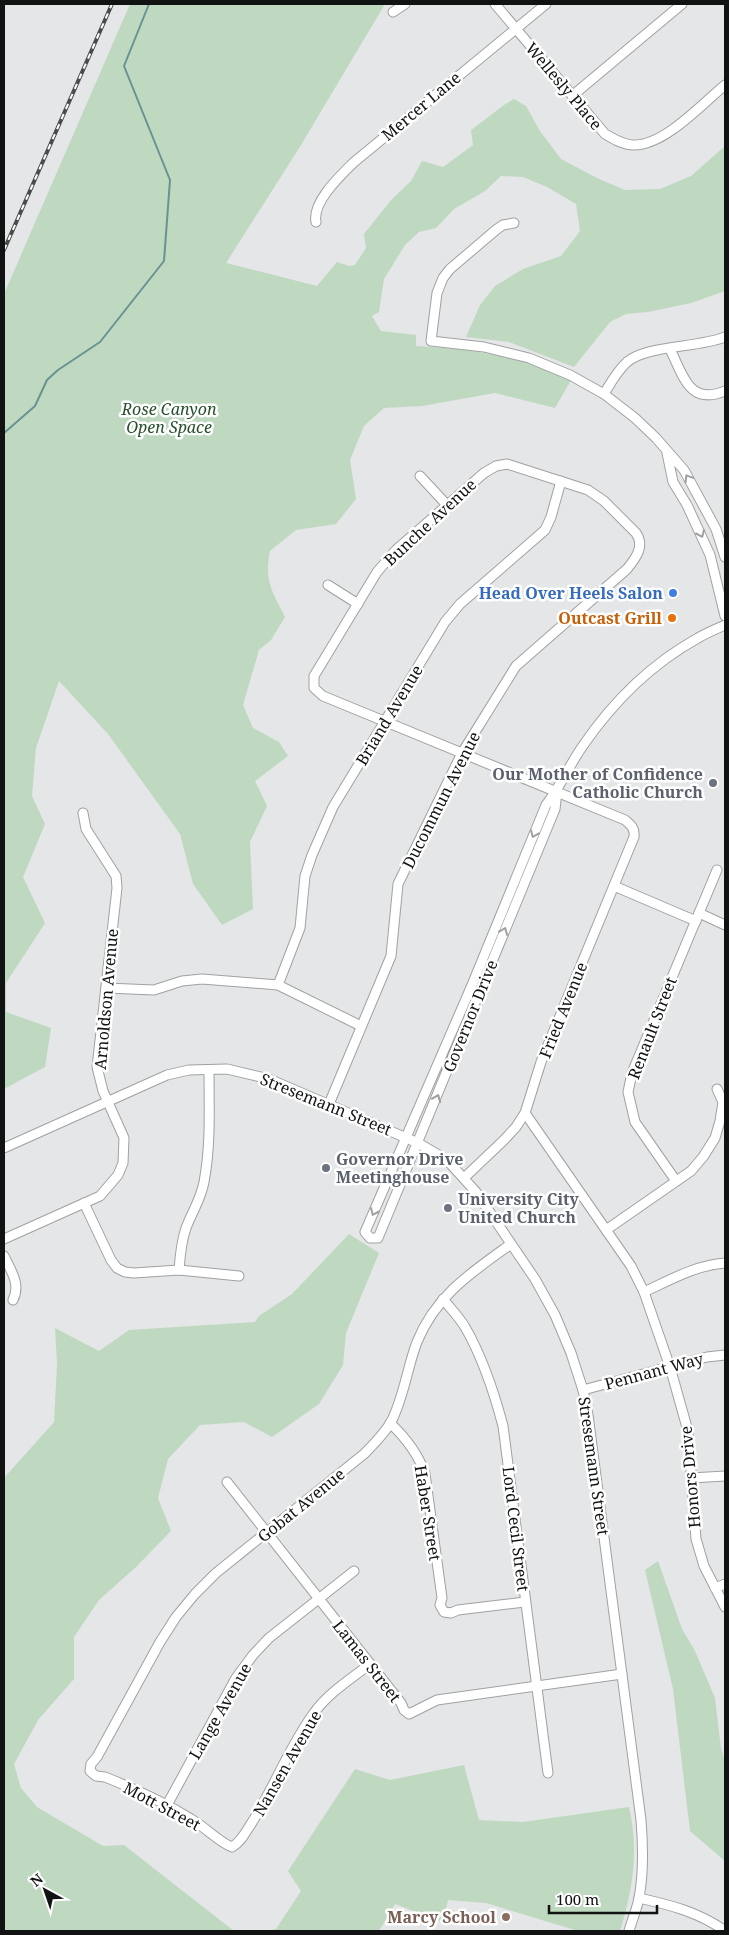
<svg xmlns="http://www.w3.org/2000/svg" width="729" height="1935" font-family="'Noto Serif',serif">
<rect width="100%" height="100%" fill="#e4e6e7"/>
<!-- green -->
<g fill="#bfd9c1">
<path d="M130,4H385L301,145L226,263L317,286L337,262L349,266L355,265L366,248L364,234L391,200L411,181L422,161L443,167L473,145L471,130L504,105L514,99L526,106L540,131L561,159L597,178L625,190L660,189L691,176L725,146V291L691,303L648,312L626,314L610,322L574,367L509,342L466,337L480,305L495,286L523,269L561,256L580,231L576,204L547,187L523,177L501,176L485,191L454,209L436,228L419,232L405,245L384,279L379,312L372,316L381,331L416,335V346C471,349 522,356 571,380L555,408L495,393L422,406L384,408L364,426L350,460L356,499L336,524L296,530L270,551C264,581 272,591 285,617L271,640L259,650L243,705L253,728L279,742L288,756L255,781L267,806L250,842L253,909L222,925L193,884L180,834L108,734L59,681L36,748L32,796L45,824L23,877L45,923L6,983V1012L51,1028L45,1067L4,1089V294Z"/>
<path d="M349,1234L379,1253L346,1333L343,1365L319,1404L272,1437L244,1422L200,1425L168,1459L158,1498L171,1531L136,1567L99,1600L74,1637V1679L38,1720L14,1764L21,1788L37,1807L103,1846L124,1845L234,1931H4V1478L54,1422L57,1364L55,1328L99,1351L129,1330L255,1322L259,1316L292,1294Z"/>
<path d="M658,1561L682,1629L694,1649L715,1698L721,1748L725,1761V1861L690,1831L673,1689L645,1570Z"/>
<path d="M464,1765L479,1820L523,1822L629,1807C639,1849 633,1890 620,1931H578L486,1903L448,1900L443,1922L395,1904L379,1931H267L276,1929L301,1891L288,1871L355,1769L390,1780Z"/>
</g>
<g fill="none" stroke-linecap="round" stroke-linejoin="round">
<!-- stream -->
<path stroke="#699293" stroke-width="2" d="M4,433L35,406L47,380L58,370L100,342L164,261L170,180L124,66L149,4"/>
<!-- minor casing -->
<g stroke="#9fa1a2" stroke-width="11">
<g id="minor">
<path d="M495,4L605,134C614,139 623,145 633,145C664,146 702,104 725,85"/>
<path d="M393,12L405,4"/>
<path d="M572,96L682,4"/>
<path d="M316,222C312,202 340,176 353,163L546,4"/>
<path d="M514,223L503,225L497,229L450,269L443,278L437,293L431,341L484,347L529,358L570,375L604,394L635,418L656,438L684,470L716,529L725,557"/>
<path d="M670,349C683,375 689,406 725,391"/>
<path d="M604,394C610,384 617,371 627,362C647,345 698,348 725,337"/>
<path d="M667,453L673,482L687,505L710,555L725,616"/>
<path d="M420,476L447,505"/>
<path d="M328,585L358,604"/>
<path d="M557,792L555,809L378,1238H370L365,1232L472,985L546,805C560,787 569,766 582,747C612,703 651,664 698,638C706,633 716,629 725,625"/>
<path d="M614,886L696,921"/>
<path d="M699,913L725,925"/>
<path d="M278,985L300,928L305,876L312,855L333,807L445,622L460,604L545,530L551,517L561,481"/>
<path d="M106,988L154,990L182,981L202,979L278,985L361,1026"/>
<path d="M329,1104L391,956L398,884L462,753L516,666L627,569C636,558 645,546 636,533L604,501L588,490L507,464L496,466L484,473L396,550L377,572L314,676V688L323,696L625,820C631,825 635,828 634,837L541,1062L525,1113L516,1127L504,1140L464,1178"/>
<path d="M525,1113L631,1266L644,1292L670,1367L688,1431L696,1539L704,1566L725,1607"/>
<path d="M4,1148L167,1075L189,1070L227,1069L269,1079L418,1143L447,1160L476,1192L535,1279L555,1315L571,1353L583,1390L588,1415L641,1820C643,1845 644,1872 639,1898C637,1909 632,1920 629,1931"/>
<path d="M676,1181L635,1122L628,1092L632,1073L717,870"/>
<path d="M84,1203L111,1260L117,1268L125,1272L134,1273L179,1270L239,1276"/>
<path d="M606,1230L691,1171L703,1157L715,1138L720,1121L723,1102L717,1089"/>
<path d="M4,1239L100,1196L118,1175L123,1163L124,1138L103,1091L97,1067L117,888L116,876L86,829L83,813"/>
<path d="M4,1256C11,1271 21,1284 13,1300"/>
<path d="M179,1270C180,1256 181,1242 186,1228C192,1212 201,1199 204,1182C211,1145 209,1107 209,1070"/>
<path d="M644,1292C670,1280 696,1265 725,1263"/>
<path d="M443,1299C450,1308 459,1317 465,1327C483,1358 494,1392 503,1426L548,1773"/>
<path d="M583,1390L707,1357L725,1355"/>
<path d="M390,1423C406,1438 418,1453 425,1474L442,1598L440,1605L444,1612L451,1613L458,1610L525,1602"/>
<path d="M691,1478L725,1476"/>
<path d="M227,1482L401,1703L404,1710L409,1714L437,1700L622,1674"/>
<path d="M715,1588L725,1584"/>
<path d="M370,1664C351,1679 328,1693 314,1713C289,1747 274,1788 251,1824C245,1833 241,1842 232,1847C220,1843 204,1826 191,1819C164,1802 135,1789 105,1777L96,1776L90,1771L91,1764L97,1757L160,1642L176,1617L195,1594L216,1573L364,1454C374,1444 384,1434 391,1422C404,1397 407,1368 417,1342C436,1295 472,1272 511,1244"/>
<path d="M167,1805L236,1678L253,1655L269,1638L354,1571"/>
<path d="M639,1898C670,1905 699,1912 725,1931"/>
</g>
</g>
<!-- minor -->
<use href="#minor" stroke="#fff" stroke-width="9"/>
<!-- rail casing -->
<g stroke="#4a4c4c" stroke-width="4">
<path id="rail" d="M4,250L112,4"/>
</g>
<!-- rail -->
<use href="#rail" stroke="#fff" stroke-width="2" stroke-dasharray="5.5" stroke-linecap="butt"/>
</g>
<!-- one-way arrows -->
<defs><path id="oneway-chevron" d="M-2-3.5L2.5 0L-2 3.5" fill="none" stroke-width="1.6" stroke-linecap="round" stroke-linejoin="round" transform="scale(1.25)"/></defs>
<g stroke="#a0a0a0">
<use href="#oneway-chevron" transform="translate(688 478) rotate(-121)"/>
<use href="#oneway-chevron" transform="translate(701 534) rotate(66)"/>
<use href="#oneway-chevron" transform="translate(534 834) rotate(113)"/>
<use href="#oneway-chevron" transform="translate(504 931) rotate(-68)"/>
<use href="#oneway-chevron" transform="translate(437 1098) rotate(-68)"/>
<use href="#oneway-chevron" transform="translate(374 1212) rotate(114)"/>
</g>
<!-- markers -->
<circle fill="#3f7fe0" stroke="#fff" stroke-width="2" cx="673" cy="593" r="5"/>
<circle fill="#e8710a" stroke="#fff" stroke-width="2" cx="672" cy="618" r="5"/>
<g fill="#6b7280" stroke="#fff" stroke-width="2">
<circle cx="713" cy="783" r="5"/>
<circle cx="326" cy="1168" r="5"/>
<circle cx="448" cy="1208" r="5"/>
</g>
<circle fill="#8d6e63" stroke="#fff" stroke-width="2" cx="506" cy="1917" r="5"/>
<g text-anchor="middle" stroke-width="5" stroke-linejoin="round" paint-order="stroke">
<!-- street labels -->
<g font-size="16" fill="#111212" stroke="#fff">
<text transform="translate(564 86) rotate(50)" y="6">Wellesly Place</text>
<text transform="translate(421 106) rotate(-40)" y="6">Mercer Lane</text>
<text transform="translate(430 522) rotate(-43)" y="6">Bunche Avenue</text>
<text transform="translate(389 715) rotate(-59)" y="6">Briand Avenue</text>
<text transform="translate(441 800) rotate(-63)" y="6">Ducommun Avenue</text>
<text transform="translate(106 999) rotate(-85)" y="6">Arnoldson Avenue</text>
<text transform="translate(563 1010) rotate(-68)" y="6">Fried Avenue</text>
<text transform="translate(470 1016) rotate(-68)" y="6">Governor Drive</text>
<text transform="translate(652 1028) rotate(-69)" y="6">Renault Street</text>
<text transform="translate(326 1104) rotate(22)" y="6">Stresemann Street</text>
<text transform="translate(654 1371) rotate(-15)" y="6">Pennant Way</text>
<text transform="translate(594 1466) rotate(82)" y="6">Stresemann Street</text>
<text transform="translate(690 1477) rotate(-95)" y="6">Honors Drive</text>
<text transform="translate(301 1505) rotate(-39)" y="6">Gobat Avenue</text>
<text transform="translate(428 1513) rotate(81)" y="6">Haber Street</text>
<text transform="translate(516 1529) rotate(83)" y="6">Lord Cecil Street</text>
<text transform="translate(367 1661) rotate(52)" y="6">Lamas Street</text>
<text transform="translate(220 1711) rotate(-60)" y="6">Lange Avenue</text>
<text transform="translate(287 1763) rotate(-60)" y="6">Nansen Avenue</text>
<text transform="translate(162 1806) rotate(28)" y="6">Mott Street</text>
</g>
<!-- park labels -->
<g font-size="16" font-style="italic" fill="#28502d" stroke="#fff">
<text x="169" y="415">Rose Canyon<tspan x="169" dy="18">Open Space</tspan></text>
</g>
<!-- shop labels -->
<g font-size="16" font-weight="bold" fill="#366cbe" stroke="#fff" text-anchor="end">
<text x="663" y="599">Head Over Heels Salon</text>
</g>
<!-- food labels -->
<g font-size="16" font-weight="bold" fill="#c56008" stroke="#fff" text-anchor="end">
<text x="662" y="624">Outcast Grill</text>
</g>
<!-- worship labels -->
<g font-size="16" font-weight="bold" fill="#5b616d" stroke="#fff" text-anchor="start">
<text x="703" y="780" text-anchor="end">Our Mother of Confidence<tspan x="703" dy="18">Catholic Church</tspan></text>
<text x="336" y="1165">Governor Drive<tspan x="336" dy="18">Meetinghouse</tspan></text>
<text x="458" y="1205">University City<tspan x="458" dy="18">United Church</tspan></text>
</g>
<!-- education labels -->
<g font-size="16" font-weight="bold" fill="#785e54" stroke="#fff" text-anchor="end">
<text x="496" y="1923">Marcy School</text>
</g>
</g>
<!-- border -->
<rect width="729" height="1935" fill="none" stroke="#111212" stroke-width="10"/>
<!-- north arrow -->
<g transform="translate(45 1890) rotate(320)" stroke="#ffffff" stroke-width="4" paint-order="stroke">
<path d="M0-4L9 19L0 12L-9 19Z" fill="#111212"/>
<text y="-8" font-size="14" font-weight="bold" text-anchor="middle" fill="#111212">N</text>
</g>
<!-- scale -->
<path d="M549 1905v8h108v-8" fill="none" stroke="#111212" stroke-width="2.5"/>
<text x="556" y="1905" font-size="15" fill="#111212" stroke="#ffffff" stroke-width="4" paint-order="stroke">100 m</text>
</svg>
